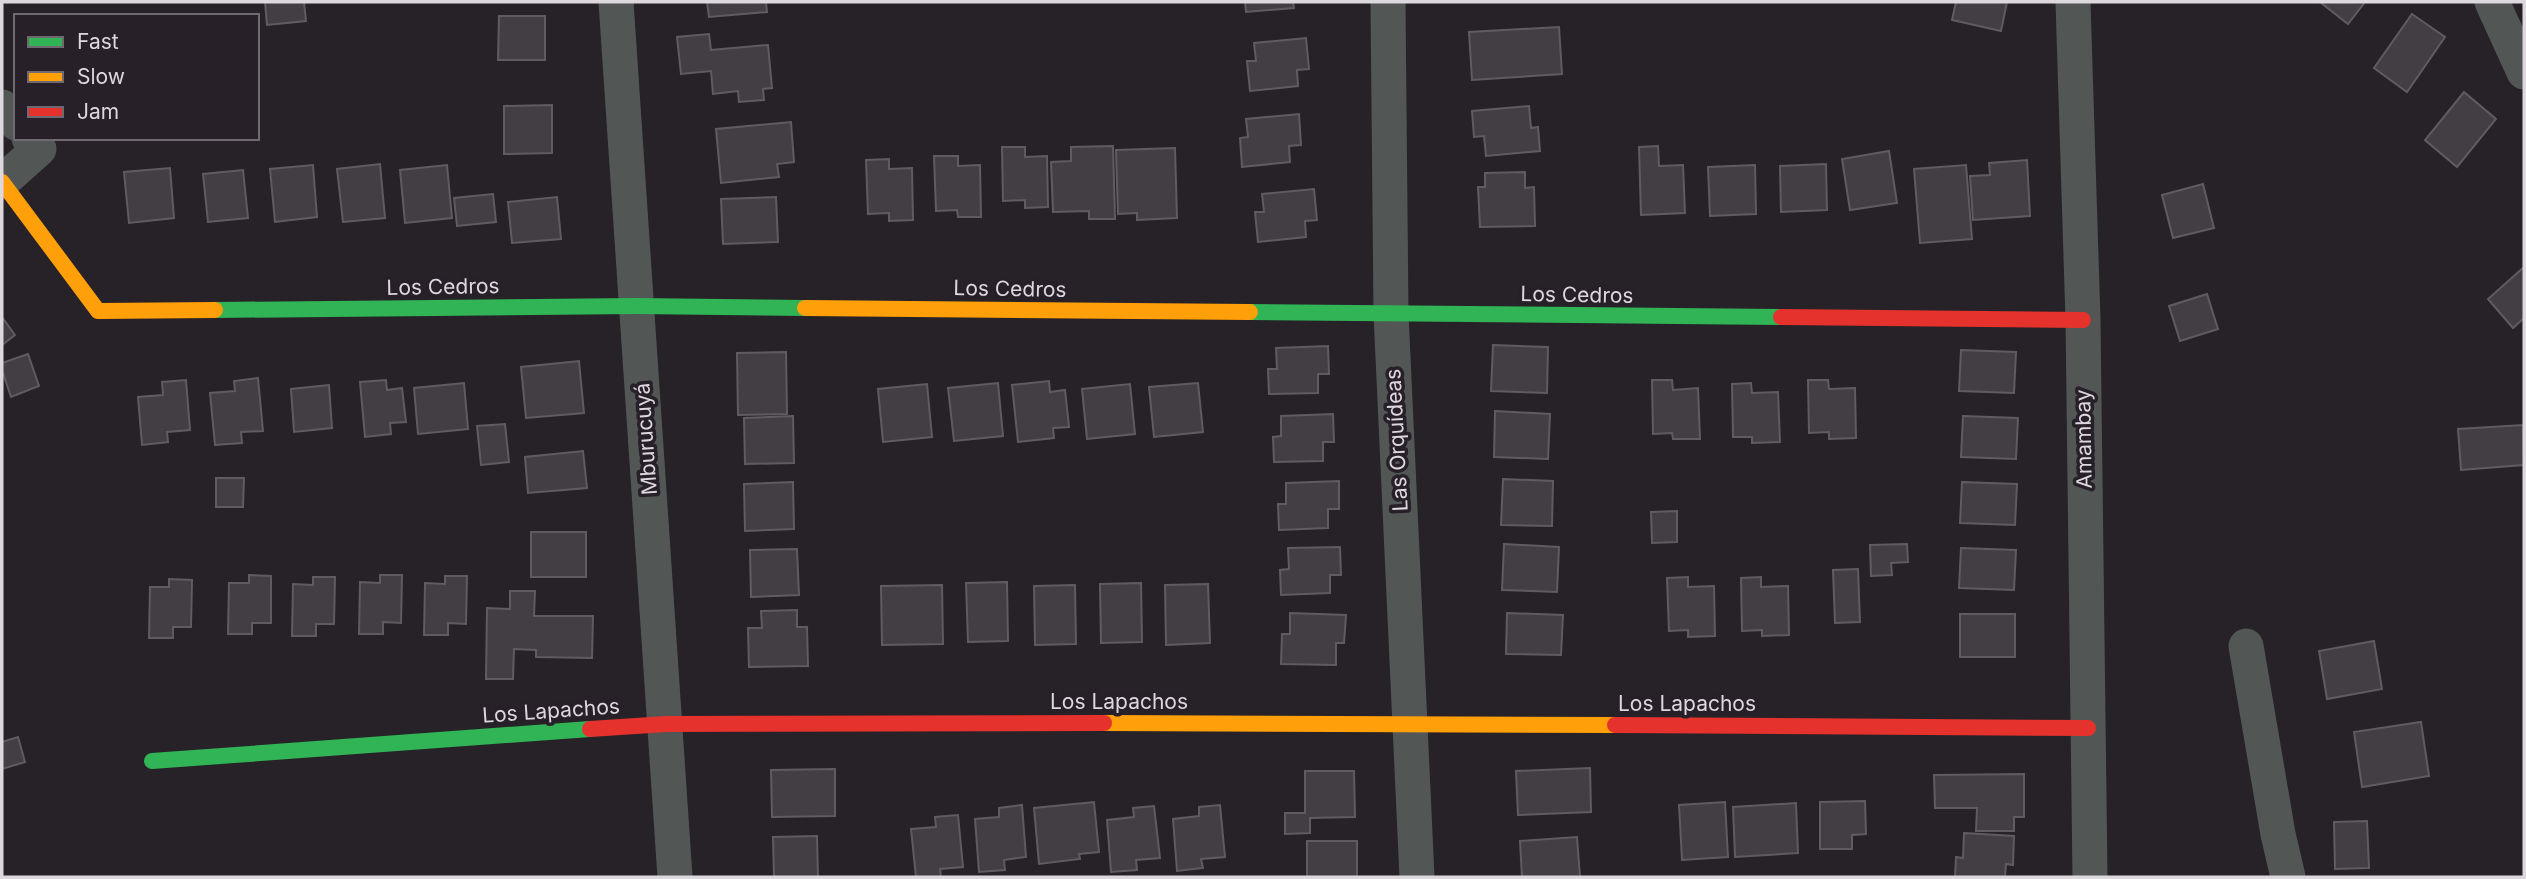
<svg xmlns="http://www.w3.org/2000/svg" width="2526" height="879" font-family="Inter,sans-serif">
<rect width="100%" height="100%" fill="#262227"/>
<!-- building -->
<g fill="#423e43" stroke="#5f5c60" stroke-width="2">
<path d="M265,2H304L306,21L267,25Z"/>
<path d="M707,2H766L767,12L709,17Z"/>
<path d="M1245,2H1293L1294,8L1246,12Z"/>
<path d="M1956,2H2007L2001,31L1952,20Z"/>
<path d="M2320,2H2365L2348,24Z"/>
<path d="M2412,14L2445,37L2407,92L2374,68Z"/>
<path d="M499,16H545V60H498Z"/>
<path d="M1559,27L1562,74L1472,80L1469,32Z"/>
<path d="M709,34L711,50L768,45L772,88L763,89L764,100L739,102L738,91L713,94L711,71L681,74L677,37Z"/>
<path d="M1306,38L1309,69L1297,70L1298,86L1250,91L1247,61H1256L1254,43Z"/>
<path d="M2464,92L2496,119L2457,167L2425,140Z"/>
<path d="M552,105V153L504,154V106Z"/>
<path d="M1529,106L1531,128L1538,127L1540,151L1486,156L1484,136L1474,137L1472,111Z"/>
<path d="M1299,114L1301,145L1289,146L1290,162L1242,167L1240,138L1248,137L1246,119Z"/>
<path d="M791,122L794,162L777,164L779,177L721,183L716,129Z"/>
<path d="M1113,146L1115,219H1089V211L1053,212L1051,162L1071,161V147Z"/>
<path d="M1658,146L1659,166L1683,165L1685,213L1641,215L1639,147Z"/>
<path d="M1002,147H1025V157L1047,156L1048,207L1025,208V200L1003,201Z"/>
<path d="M1175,148L1177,218L1137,220V213L1118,214L1116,150Z"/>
<path d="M1889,151L1897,203L1850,210L1842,159Z"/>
<path d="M934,156H958V166L980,165L981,217H958L957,210L936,211Z"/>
<path d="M889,159V169L912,168L913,220L889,221V213L868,214L866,160Z"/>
<path d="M2027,160L2030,216L1973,220L1970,176L1990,175L1989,163Z"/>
<path d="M380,164L385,218L343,222L337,169Z"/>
<path d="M1826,164L1827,210L1781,212L1780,166Z"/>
<path d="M313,165L317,217L275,222L270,169Z"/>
<path d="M447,165L452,218L405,223L400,170Z"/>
<path d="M1755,165L1756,214L1710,216L1708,167Z"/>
<path d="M1966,165L1972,239L1920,243L1914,169Z"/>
<path d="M170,168L174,218L129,223L124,172Z"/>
<path d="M243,170L248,218L208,222L203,174Z"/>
<path d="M1525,172V188L1534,187L1535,226L1480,227L1478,187H1485V173Z"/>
<path d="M2203,184L2214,228L2173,238L2162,195Z"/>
<path d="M1314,189L1317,220L1305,221L1306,237L1258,242L1255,212H1264L1262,194Z"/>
<path d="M493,194L496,222L457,226L454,198Z"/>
<path d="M557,197L561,239L512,243L508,202Z"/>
<path d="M776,197L778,242L723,244L721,199Z"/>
<path d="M2524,267V318L2513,328L2488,299Z"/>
<path d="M2207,294L2218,329L2180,341L2169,306Z"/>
<path d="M2,317L15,335L2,345Z"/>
<path d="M1493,345L1548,347L1547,393L1491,391Z"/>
<path d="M1328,346L1329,374H1318V393L1269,394L1268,369H1277L1276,348Z"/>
<path d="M1961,350L2016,352L2014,393L1959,391Z"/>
<path d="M786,352L787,414L738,415L737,353Z"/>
<path d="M28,354L39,386L11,397L2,370V363Z"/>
<path d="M579,361L584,413L526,418L521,367Z"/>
<path d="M258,378L263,431L241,432L242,443L215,445L210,393L235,391L234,381Z"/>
<path d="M186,380L190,430L167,432L168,442L142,445L138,397L163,395L162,382Z"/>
<path d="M386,380L387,390L402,388L406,422L390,423L391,434L365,437L360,382Z"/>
<path d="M1652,380H1672L1673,390L1698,388L1700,439H1673L1672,433L1653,434Z"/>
<path d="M1808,380H1828L1829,389L1855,388L1856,438L1829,439V432L1809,433Z"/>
<path d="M1049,381L1050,392L1065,390L1069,427L1053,428L1054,438L1018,442L1012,385Z"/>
<path d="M464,383L468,429L418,434L414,388Z"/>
<path d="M998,383L1003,436L954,441L948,388Z"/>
<path d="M1198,383L1203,432L1154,437L1149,387Z"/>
<path d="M1751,383L1752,393L1778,392L1780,442L1752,443V437H1733L1732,384Z"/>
<path d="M927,384L932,437L883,442L878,389Z"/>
<path d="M1130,384L1135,434L1087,439L1082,389Z"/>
<path d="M329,385L332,428L294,432L291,389Z"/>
<path d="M1495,411L1550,414L1548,459L1494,457Z"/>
<path d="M1333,414L1334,442H1323V461L1274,462L1273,437L1281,436V416Z"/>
<path d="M793,416L794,463L745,464L744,418Z"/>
<path d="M1963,416L2018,418L2016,459L1961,457Z"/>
<path d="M505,424L509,462L481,465L477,426Z"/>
<path d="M2523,425L2524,465L2461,470L2458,429Z"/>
<path d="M583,451L587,488L528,493L525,457Z"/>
<path d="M216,478H244L243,507H216Z"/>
<path d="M1503,479L1553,481L1552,526L1501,525Z"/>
<path d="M1339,481V509H1328V528L1279,530L1278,504H1286V483Z"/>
<path d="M793,482L794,529L745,531L744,484Z"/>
<path d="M1962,482L2017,484L2015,525L1960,523Z"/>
<path d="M1677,511V542L1652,543L1651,512Z"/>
<rect x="531" y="532" width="55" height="45"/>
<path d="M1504,544L1559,547L1557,592L1502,590Z"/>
<path d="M1907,544L1908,562L1891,563L1892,575L1871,576L1870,545Z"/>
<path d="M1340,547L1341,575H1330V593L1281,595L1280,570L1289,569L1288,548Z"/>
<path d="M1961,548L2016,550L2014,590L1959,588Z"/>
<path d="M797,549L799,595L751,597L750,550Z"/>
<path d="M1858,569L1860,622L1835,623L1833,570Z"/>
<path d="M249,575L271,576V623H252V634H228L229,583H249Z"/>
<path d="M380,575H402L401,623L383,622V634H359L360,582L380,583Z"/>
<path d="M445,576H467L466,624L448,623V635H424L425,583L445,584Z"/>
<path d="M313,577H335L334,624H316V636H292L293,584L313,585Z"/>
<path d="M1688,577V587L1714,586L1715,636L1688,637V630L1669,631L1667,578Z"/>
<path d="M1761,577V587L1788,586L1789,635L1762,636V630L1742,631L1741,578Z"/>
<path d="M169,579L192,580L191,627H173V638H149L150,587H169Z"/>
<path d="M1007,582L1008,641L968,642L966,583Z"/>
<path d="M1141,583L1142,642L1101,643L1100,584Z"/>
<path d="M1208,584L1210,643L1166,645L1165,585Z"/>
<path d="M942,585L943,644L882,645L881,586Z"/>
<path d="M1075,585L1076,644L1035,645L1034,586Z"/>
<path d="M510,591H535L534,616H593L592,658L536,657V650L514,649L513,679H486L487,608L510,609Z"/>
<path d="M797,610V627H807L808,666L749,667L748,628H762L761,611Z"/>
<path d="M1290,613L1346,615L1344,643H1336V665L1281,664L1282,634H1290Z"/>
<path d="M1507,613L1563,615L1561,655L1506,654Z"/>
<rect x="1960" y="614" width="55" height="43"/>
<path d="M2374,641L2382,689L2327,699L2319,651Z"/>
<path d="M2421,722L2429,776L2362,787L2354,732Z"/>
<path d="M18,737L25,762L2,769V742Z"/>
<path d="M1590,768L1591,812L1518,815L1516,771Z"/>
<path d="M835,769V816L772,817L771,770Z"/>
<path d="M1305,771H1354L1355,817L1310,818V833L1285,834V813H1305Z"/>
<path d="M2024,774V817H2014V831H1976L1977,808H1935L1934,775Z"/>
<path d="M1865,801L1866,834L1852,835V849H1820V802Z"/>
<path d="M1094,802L1099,852L1079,854L1080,859L1039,864L1034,808Z"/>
<path d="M1725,802L1728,857L1682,860L1679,805Z"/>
<path d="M1796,803L1798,853L1735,857L1733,807Z"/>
<path d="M1022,805L1026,857L1004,860L1005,870L979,872L975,819L999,817V808Z"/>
<path d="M1220,805L1225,857L1201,859L1203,868L1177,871L1173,819L1199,816V807Z"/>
<path d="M1154,806L1160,858L1136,860L1137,870L1111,872L1107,820L1134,817L1133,808Z"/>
<path d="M958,815L963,867L940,869L941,877H916L911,829L936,827L935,817Z"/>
<path d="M2367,821L2369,868L2335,869L2334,822Z"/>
<path d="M1964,833L2014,836L2013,865L2006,864L2005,877H1955L1956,857L1963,858Z"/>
<path d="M817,836L818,877H774L773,837Z"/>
<path d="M1577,837L1580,877H1522L1520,841Z"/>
<rect x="1307" y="841" width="50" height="36"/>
</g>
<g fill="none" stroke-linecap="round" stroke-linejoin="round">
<!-- street -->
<g stroke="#525756" stroke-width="35">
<path d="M616,2L675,877"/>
<path d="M1388,2L1391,314L1417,877"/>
<path d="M2073,2L2083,320L2090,877"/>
<path d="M2492,2L2524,72"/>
<path d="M2,107L16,123"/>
<path d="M2,182L39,149L29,138"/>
<path d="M2246,646L2278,834L2288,877"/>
</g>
<!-- fast -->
<g stroke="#30b455" stroke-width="16">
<path d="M215,310L637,306L805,308"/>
<path d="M1250,312L1781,317"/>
<path d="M152,761L590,729"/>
</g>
<!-- slow -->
<g stroke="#ff9f0a" stroke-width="16">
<path d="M2,182L98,311L215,310"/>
<path d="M805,308L1250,312"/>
<path d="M1104,723L1615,725"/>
</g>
<!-- jam -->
<g stroke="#e5322d" stroke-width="16">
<path d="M1781,317L2083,320"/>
<path d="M1615,725L2088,728"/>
<path d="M590,729L666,724L1104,723"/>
</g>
</g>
<g text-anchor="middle" stroke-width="7" stroke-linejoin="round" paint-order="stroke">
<!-- street labels -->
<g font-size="21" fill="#dcd8de" stroke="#272029">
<text transform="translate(443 287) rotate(-1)" y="7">Los Cedros</text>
<text transform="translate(1010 289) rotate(1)" y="7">Los Cedros</text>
<text transform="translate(1577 295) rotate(1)" y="7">Los Cedros</text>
<text transform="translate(646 439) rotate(-94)" y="7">Mburucuyá</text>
<text transform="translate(2084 439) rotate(-91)" y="7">Amambay</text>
<text transform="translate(1397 440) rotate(-93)" y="7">Las Orquídeas</text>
<text x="1119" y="709">Los Lapachos</text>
<text x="1687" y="711">Los Lapachos</text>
<text transform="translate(551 711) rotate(-4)" y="7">Los Lapachos</text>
</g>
</g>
<!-- border -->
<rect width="2526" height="879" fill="none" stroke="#dcd8de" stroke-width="7"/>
<!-- legend -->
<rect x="14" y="14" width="245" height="126" fill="#272029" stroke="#6f6a71" stroke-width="2"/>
<rect x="28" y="37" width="35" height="10" fill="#30b455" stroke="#6f6a71" stroke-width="2"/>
<text x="77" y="49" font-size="21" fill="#dcd8de">Fast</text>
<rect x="28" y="72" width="35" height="10" fill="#ff9f0a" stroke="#6f6a71" stroke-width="2"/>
<text x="77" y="84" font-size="21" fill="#dcd8de">Slow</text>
<rect x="28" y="107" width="35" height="10" fill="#e5322d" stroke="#6f6a71" stroke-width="2"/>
<text x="77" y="119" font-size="21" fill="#dcd8de">Jam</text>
</svg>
